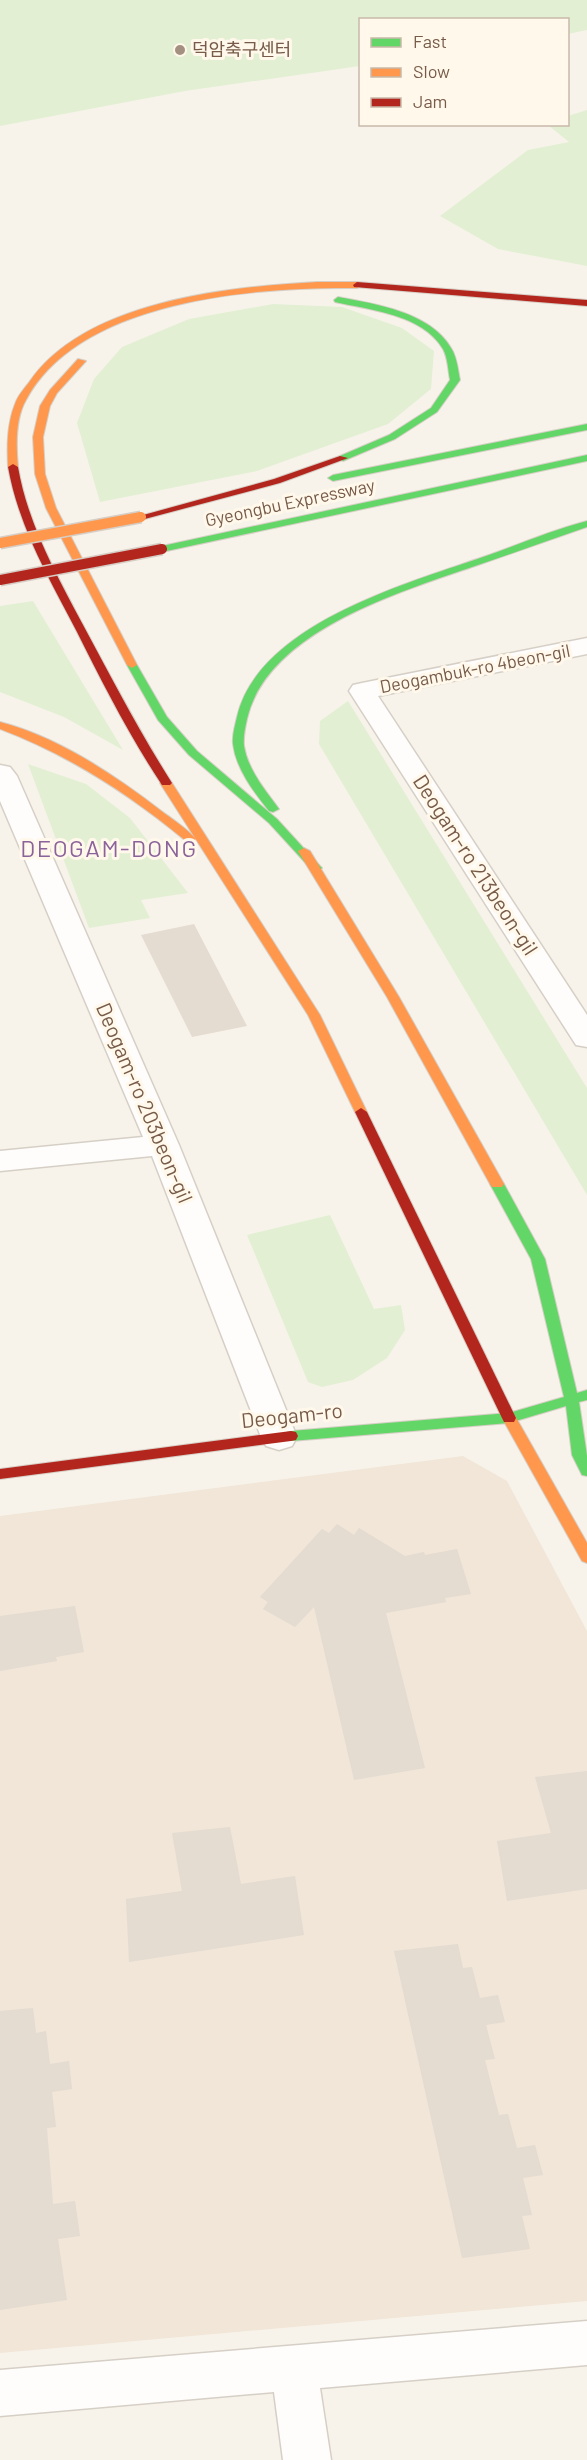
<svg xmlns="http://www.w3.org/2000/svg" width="587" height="2460" font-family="Barlow,'Noto Sans KR',sans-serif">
<rect width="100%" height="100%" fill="#f7f3ea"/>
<!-- residential -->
<path fill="#f1e6d7" d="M463,1456L507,1481L587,1631V2301L0,2353V1516Z"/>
<!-- green -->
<g fill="#e2efd3">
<path d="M0,0H587V30L568,34V20H360V66L185,91L0,126Z"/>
<path d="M587,110V266L498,249L440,216L528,150L569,142L548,125L568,124V116Z"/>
<path d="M273,304L342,307L402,328L434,351L431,389L388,424L257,471L100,502L77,423L94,379L122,347L189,319Z"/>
<path d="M33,601L123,750L64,717L0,692V606Z"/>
<path d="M348,701L587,1088V1195L319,744L320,721Z"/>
<path d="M28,764L86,784L130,818L188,893L141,900L150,918L89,928Z"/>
<path d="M330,1215L374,1309L401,1305L405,1330L387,1358L353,1380L322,1387L308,1382L247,1235Z"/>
</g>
<!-- building -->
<g fill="#e4dbd1">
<path d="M194,924L247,1026L192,1037L141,935Z"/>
<path d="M337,1524L354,1535L359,1528L405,1556L424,1552L425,1555L457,1549L471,1594L445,1598L446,1602L386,1613L425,1768L354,1780L314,1607L295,1627L263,1609L268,1602L260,1597L322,1529L329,1533Z"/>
<path d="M75,1606L84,1652L56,1657L57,1661L0,1671V1616Z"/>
<path d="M587,1771V1889L507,1901L497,1841L551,1833L535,1777Z"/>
<path d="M230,1827L241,1884L295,1876L304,1935L129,1962L126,1899L182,1891L172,1833Z"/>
<path d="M458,1944L463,1968L472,1967L480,1998L498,1995L505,2022L486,2025L495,2059L485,2060L499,2115L508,2114L517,2148L535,2145L543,2175L523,2178L532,2215L522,2216L530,2249L462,2258L394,1951Z"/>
<path d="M33,2008L36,2033L46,2031L50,2064L69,2061L72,2089L52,2092L56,2127L47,2128L53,2204L75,2201L80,2236L58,2239L67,2300L0,2310V2011Z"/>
</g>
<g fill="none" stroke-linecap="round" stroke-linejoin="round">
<!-- street casing -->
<g stroke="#d6cfc6" stroke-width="3">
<g id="street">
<path d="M587,638V654L378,696L587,1015V1047L576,1045L349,691L353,685L362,683Z"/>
<path d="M0,765L10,767L17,776L179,1145L297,1437L292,1446L279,1450L266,1446L261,1437L152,1156L0,1171V1151L143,1137L0,801Z"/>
<path d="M587,2321V2365L320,2388L331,2460H283L274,2392L0,2416V2370Z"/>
</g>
</g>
<!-- fast casing -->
<g stroke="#d7cfc6" stroke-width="2">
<g id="fast">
<path d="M338,297C376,304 430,312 451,348C457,357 458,370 460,380L437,412L395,439L343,461L338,458L340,456L389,435L431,408L450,380C448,370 448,358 443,349C422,314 370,310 335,302L334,300Z"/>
<path d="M587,424V430L333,481L328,478L333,475Z"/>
<path d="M587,455V461L162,552L157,549L162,546Z"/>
<path d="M587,521V527C550,540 513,553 475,566C400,592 267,631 247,719C245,728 243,737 244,746C248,770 265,790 279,809L273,812L269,811C254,792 236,769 233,744C232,735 235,726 237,717C258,625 405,584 483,557C518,545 552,530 587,521Z"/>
<path d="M132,662L137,665L167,717L197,751L277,819L320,866L322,868L320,870H312L269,823L189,755L158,720L127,665Z"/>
<path d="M497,1180L504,1184L545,1259L577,1393L587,1390V1400L579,1402L587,1456V1476L582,1475L572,1455L566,1406L509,1423L291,1441L286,1440L284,1436L286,1432L291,1431L509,1413L564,1397L531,1259L490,1184Z"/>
</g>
</g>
<!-- slow casing -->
<g stroke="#d7cfc6" stroke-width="2">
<g id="slow">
<path d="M317,282H357L361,285L357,288C256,287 80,299 26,400C15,419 16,446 18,467L13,470L8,467C7,446 7,424 15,404C18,395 25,388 30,381C86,301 227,287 317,282Z"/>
<path d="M78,359L86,361L57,393L50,406L43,437L45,474L56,508L137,665L132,668L127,665L46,508L35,474L33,437L40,406L50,390Z"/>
<path d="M0,722C58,737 113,774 160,810C172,819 186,828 196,839L190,842L186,841C129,794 69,755 0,729Z"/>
<path d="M166,780L172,783L320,1015L367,1112L366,1115L361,1116L355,1112L308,1015L160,783Z"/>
<path d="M304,848L310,851L399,997L504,1184L502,1187H492L490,1184L387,997L298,851Z"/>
<path d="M509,1413L514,1414L587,1543V1563L582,1561L502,1418L504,1414Z"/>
</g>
</g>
<!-- jam casing -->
<g stroke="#d7cfc6" stroke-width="2">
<g id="jam">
<path d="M357,282L587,300V306L354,287L353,285Z"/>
<path d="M340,456L348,458L280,483L141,520L136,517L274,479Z"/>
<path d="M13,464L18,467C28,524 55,572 82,623C111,677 139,731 172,783L170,785H162C130,737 103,684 77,632C49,578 19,528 8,467Z"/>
<path d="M361,1108L367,1112L516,1418L514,1422H504L502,1418L355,1112Z"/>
<path d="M291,1431L296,1432L298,1436L296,1440L291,1441L0,1479V1469Z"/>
</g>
</g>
<!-- street -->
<use href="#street" fill="#fefdfc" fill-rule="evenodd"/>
<!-- fast -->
<use href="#fast" fill="#63d668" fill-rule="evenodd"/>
<!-- slow -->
<use href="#slow" fill="#ff974d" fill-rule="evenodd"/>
<!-- jam -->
<use href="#jam" fill="#b3261e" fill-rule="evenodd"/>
<!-- slow-bridge casing -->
<g stroke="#d6cdc5" stroke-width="13" stroke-linecap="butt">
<path id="slow-bridge" d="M0,543L141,517"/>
</g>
<!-- jam-bridge casing -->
<g stroke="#d6cdc5" stroke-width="13" stroke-linecap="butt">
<path id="jam-bridge" d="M0,580L162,549"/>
</g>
<!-- slow-bridge -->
<use href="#slow-bridge" stroke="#ff974d" stroke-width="10"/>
<!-- jam-bridge -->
<use href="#jam-bridge" stroke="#b3261e" stroke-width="10"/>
</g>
<!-- markers -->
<circle fill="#a49081" stroke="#fff8eb" stroke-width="2" cx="180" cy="50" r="6"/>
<g text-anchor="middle" stroke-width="6" stroke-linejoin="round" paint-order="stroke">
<!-- far-poi labels -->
<g font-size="18" fill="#775b48" stroke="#fff8eb" text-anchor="start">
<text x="192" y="56">덕암축구센터</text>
</g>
<!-- far-street labels -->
<g font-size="18" fill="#775b48" stroke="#fff8eb">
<text transform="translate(290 503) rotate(-12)" y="6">Gyeongbu Expressway</text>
<text transform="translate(475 669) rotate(-11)" y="6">Deogambuk-ro 4beon-gil</text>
</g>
<!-- street labels -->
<g font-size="21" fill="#775b48" stroke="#fff8eb">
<text transform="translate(475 865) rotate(57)" y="7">Deogam-ro 213beon-gil</text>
<text transform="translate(144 1103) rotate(67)" y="7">Deogam-ro 203beon-gil</text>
<text transform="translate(292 1416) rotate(-6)" y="7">Deogam-ro</text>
</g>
<!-- quarter labels -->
<g font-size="24" letter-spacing="1.5" fill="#8b639b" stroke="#fff8eb">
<text x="109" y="857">DEOGAM-DONG</text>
</g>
</g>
<!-- legend -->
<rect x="359" y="18" width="210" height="108" fill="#fff8eb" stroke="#c9b9aa" stroke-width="1.5"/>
<rect x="371" y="38" width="30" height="9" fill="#63d668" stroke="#c9b9aa" stroke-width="1.5"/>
<text x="413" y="48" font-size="18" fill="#775b48">Fast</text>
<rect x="371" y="68" width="30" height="9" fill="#ff974d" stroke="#c9b9aa" stroke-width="1.5"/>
<text x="413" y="78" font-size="18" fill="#775b48">Slow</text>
<rect x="371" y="98" width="30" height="9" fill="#b3261e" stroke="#c9b9aa" stroke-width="1.5"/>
<text x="413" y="108" font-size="18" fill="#775b48">Jam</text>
</svg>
